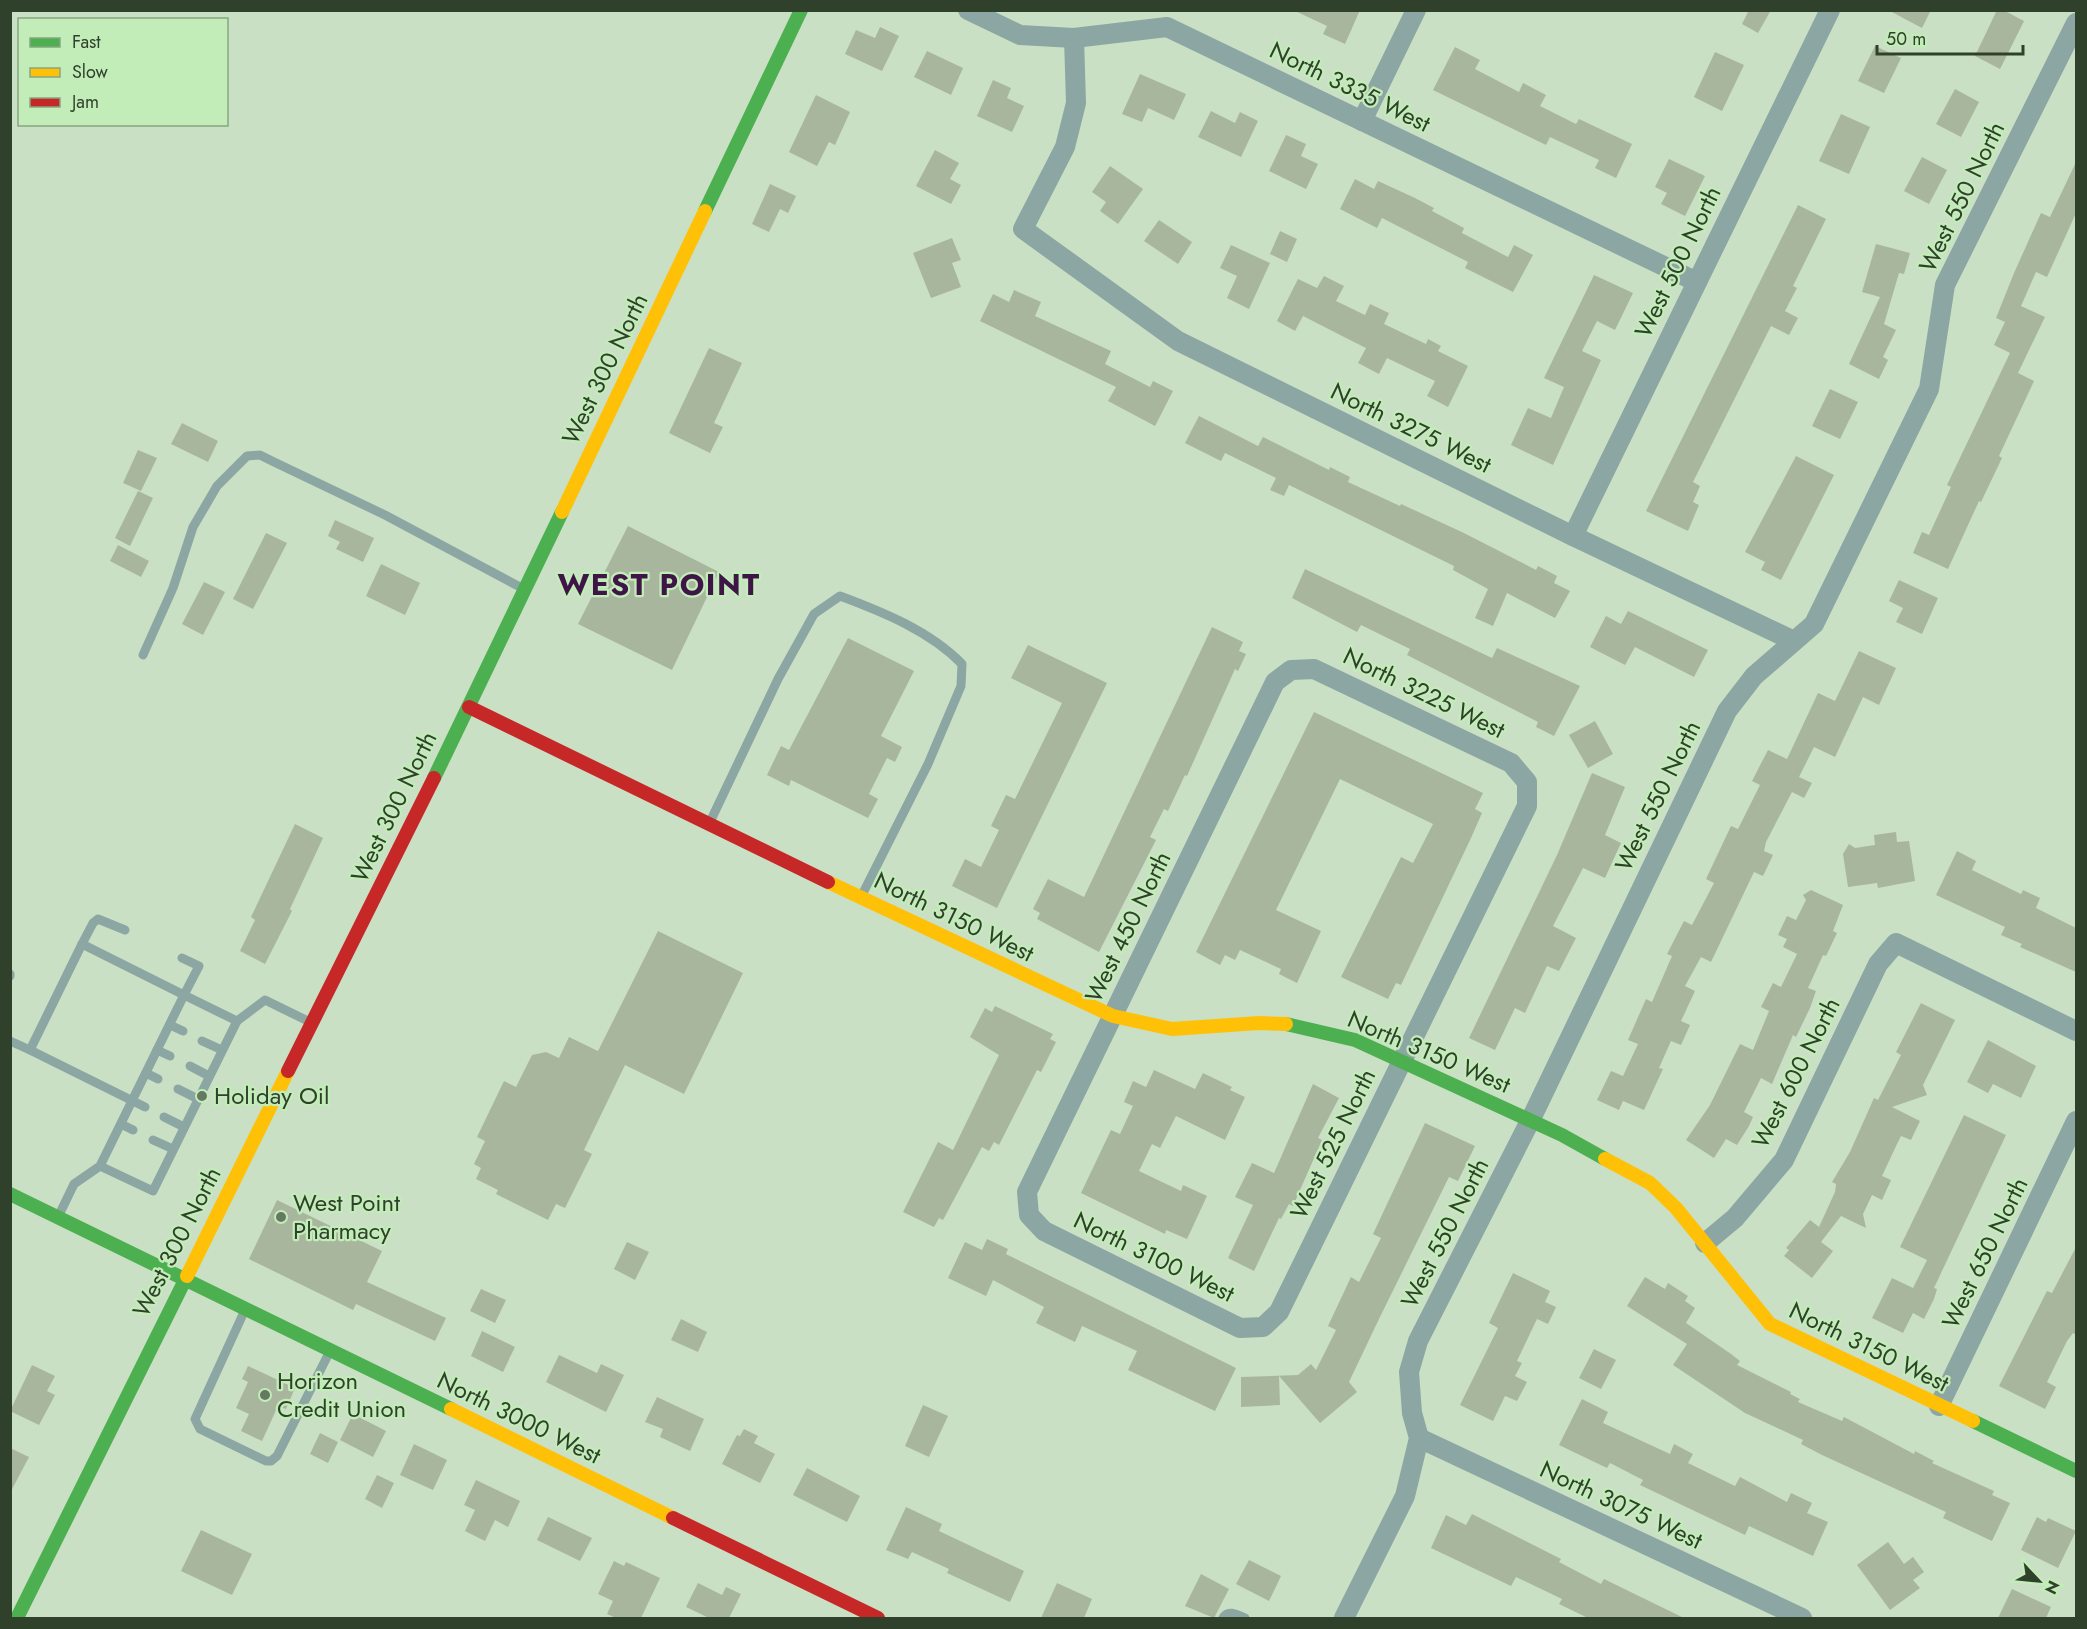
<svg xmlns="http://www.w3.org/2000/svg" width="2087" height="1629" font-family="Jost,sans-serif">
<rect width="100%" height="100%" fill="#c9e0c4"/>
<!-- building -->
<g fill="#a9b69e">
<path d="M1293,10H1360L1345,44L1323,34L1327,26Z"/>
<path d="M1749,10H1771L1758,33L1742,24Z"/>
<path d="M1888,10H1931L1922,28Z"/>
<path d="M1997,10H2003L2024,21L2000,69L1975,56Z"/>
<path d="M880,27L899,36L882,71L845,54L856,30L875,38Z"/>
<path d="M1875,46L1901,58L1884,93L1858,81Z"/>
<path d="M1455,47L1480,60L1475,69L1519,92L1523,83L1546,95L1540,106L1576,124L1579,119L1632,144L1616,178L1595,168L1599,160L1550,137L1546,145L1433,90Z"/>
<path d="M927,51L963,68L951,95L914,77Z"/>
<path d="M1715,52L1744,65L1722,111L1694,97Z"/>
<path d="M1140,74L1186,94L1174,120L1148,108L1142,122L1122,114Z"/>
<path d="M993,80L1011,88L1007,98L1024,106L1012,132L977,116Z"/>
<path d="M1955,89L1979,102L1961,137L1936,124Z"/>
<path d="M816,95L850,112L835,145L829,142L817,166L789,152Z"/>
<path d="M1211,111L1235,123L1240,112L1258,121L1241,157L1198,137Z"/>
<path d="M1841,114L1870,127L1849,174L1819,161Z"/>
<path d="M1286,135L1306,144L1301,156L1318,164L1306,189L1269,171Z"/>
<path d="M935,150L959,163L950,179L961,185L951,204L916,186Z"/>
<path d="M1922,157L1947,170L1929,204L1904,191Z"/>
<path d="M1669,159L1705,176L1685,216L1661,204L1667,193L1655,187Z"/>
<path d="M2076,162V213L2047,277L2036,272L2021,306L2045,317L2018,373L2034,381L1999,456L2002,458L1981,502L1979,501L1948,569L1913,553L1922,532L1929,535L1951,487L1947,485L2010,353L1994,345L2005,322L1996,318L2014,273L2041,213L2050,217Z"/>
<path d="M1110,166L1143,189L1118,224L1100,211L1106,202L1092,192Z"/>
<path d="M1355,179L1374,189L1378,181L1415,198L1434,208L1432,211L1464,228L1462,233L1508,257L1514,245L1533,255L1513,292L1465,268L1468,262L1382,218L1377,228L1340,209Z"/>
<path d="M770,184L796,196L788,213L780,209L769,232L752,224Z"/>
<path d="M1798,205L1826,219L1793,286L1797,288L1785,311L1798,318L1789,335L1771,326L1693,482L1700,486L1693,502L1699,505L1688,531L1646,511Z"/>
<path d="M1159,220L1192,242L1178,264L1144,241Z"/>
<path d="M1280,231L1297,239L1287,262L1270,254Z"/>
<path d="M952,238L961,260L952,263L961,287L931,298L913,253Z"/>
<path d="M1876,244L1910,253L1904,274L1899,273L1884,324L1896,330L1883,357L1888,360L1879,379L1849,364L1880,297L1862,292Z"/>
<path d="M1231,245L1270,263L1249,309L1227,298L1237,276L1220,268Z"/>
<path d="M1594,275L1633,293L1615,330L1597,321L1582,351L1601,360L1553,465L1511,445L1528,408L1551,418L1564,387L1544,378Z"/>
<path d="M1324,276L1344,286L1336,301L1365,315L1370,304L1389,313L1384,324L1426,344L1428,339L1441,346L1438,351L1468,366L1448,407L1427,396L1435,381L1387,358L1379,374L1358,363L1366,348L1346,338L1303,316L1295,331L1277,321L1298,279L1317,288Z"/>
<path d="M1014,290L1041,302L1035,316L1111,351L1105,364L1150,387L1153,381L1173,391L1155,426L1108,401L1116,387L980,321L993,294L1009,302Z"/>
<path d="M709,348L742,363L714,423L723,427L710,453L669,433Z"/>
<path d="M1830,389L1858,402L1840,439L1812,426Z"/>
<path d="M1199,416L1258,446L1263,437L1329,470L1330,467L1350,477L1348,482L1400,506L1401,504L1464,533L1536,570L1538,566L1557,576L1554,583L1570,591L1555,618L1507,593L1493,626L1475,618L1488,589L1453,570L1454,566L1289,485L1284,496L1270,490L1276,478L1225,453L1221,461L1185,443Z"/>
<path d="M182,423L218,441L208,462L171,444Z"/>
<path d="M138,450L157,458L141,491L123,483Z"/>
<path d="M1796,456L1834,475L1781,580L1761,570L1765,562L1745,552Z"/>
<path d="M138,491L153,498L130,546L115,538Z"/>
<path d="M335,520L374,538L363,562L336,549L340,542L328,536Z"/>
<path d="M628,526L719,572L672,670L578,624Z"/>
<path d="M266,533L287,543L253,609L233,599Z"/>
<path d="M118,545L149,561L141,577L110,561Z"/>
<path d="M381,564L420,583L405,615L366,596Z"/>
<path d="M1305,569L1492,658L1497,648L1580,686L1554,736L1536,727L1538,722L1407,655L1410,649L1361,625L1357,632L1292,598Z"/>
<path d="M1899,580L1938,598L1922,634L1896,622L1903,608L1889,601Z"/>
<path d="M204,582L225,592L203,635L182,624Z"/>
<path d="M1628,611L1708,650L1694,677L1635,647L1625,665L1590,647L1606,616L1621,624Z"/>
<path d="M1212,627L1243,642L1239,651L1246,654L1238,671L1235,669L1187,776L1185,775L1168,811L1164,809L1150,837L1156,840L1099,952L1037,919L1040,913L1033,909L1048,879L1084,897Z"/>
<path d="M848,638L914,671L881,736L902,747L895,762L887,758L869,794L878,799L868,818L791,780L789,786L767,775L781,746L789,750Z"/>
<path d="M1028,645L1107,683L997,908L952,886L965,859L981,867L999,830L991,826L1006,795L1015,799L1062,703L1011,678Z"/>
<path d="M1859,651L1896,668L1879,705L1863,697L1835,757L1814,747L1799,777L1812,783L1804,798L1792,792L1766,842L1764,851L1773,855L1763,876L1754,872L1711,962L1701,957L1685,986L1695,991L1681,1021L1690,1025L1681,1045L1671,1041L1659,1068L1663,1069L1644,1110L1623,1101L1619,1110L1597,1100L1611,1071L1623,1076L1638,1044L1628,1040L1646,999L1652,1002L1672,956L1667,954L1684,921L1692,925L1714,883L1706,879L1731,826L1738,829L1760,785L1752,781L1768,750L1787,759L1818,693L1835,701Z"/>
<path d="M1314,712L1483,793L1475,809L1482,813L1471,838L1401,985L1396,983L1388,999L1341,977L1401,857L1413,863L1433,824L1340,779L1276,910L1321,931L1297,983L1279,974L1281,969L1240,950L1235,960L1225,955L1220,965L1196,952Z"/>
<path d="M1595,721L1613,754L1588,768L1569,735Z"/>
<path d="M1592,773L1625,787L1605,835L1621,843L1605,878L1583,868L1553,926L1576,938L1559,971L1547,966L1525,1013L1515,1008L1495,1050L1469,1038L1557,855Z"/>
<path d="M295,824L323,838L290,909L292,911L265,964L240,951L255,920L251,917Z"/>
<path d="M1896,832L1897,842L1909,841L1915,881L1878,888L1877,883L1848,887L1843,854L1849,844L1855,848L1875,845L1874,835Z"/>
<path d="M1957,851L1976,861L1972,870L2021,894L2023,890L2040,898L2036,908L2076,928V972L2020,947L2022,944L2001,935L2005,927L1936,895Z"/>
<path d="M1811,890L1843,905L1833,931L1837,933L1826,956L1823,955L1808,988L1816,991L1810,1008L1796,1037L1793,1035L1772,1084L1761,1078L1744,1112L1753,1117L1749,1126L1737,1145L1726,1139L1714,1158L1686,1140L1710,1105L1740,1044L1753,1050L1769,1011L1761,1007L1773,983L1781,987L1797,954L1783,947L1787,939L1778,935L1787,916L1796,920L1806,900L1803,895Z"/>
<path d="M658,931L743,973L684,1094L625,1065L584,1150L592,1154L565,1208L556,1204L548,1220L496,1194L498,1190L476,1179L481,1168L474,1164L485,1141L477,1137L504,1081L516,1087L532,1055L546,1052L559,1058L569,1037L598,1051Z"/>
<path d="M1921,1003L1955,1020L1923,1085L1927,1095L1892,1107L1920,1121L1911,1140L1901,1136L1897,1144L1882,1176L1891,1180L1882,1200L1872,1195L1863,1214L1866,1228L1841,1216L1821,1242L1833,1251L1812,1278L1784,1256L1789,1250L1786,1248L1810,1220L1819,1227L1835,1192L1836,1184L1832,1182L1850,1152L1874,1098L1878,1100L1901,1055L1896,1052Z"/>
<path d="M995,1006L1053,1034L1050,1039L1056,1042L1041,1072L1037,1070L999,1145L994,1142L989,1151L982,1147L943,1220L939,1218L934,1227L903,1212L938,1142L953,1150L999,1055L970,1037L985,1008L992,1012Z"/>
<path d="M1988,1040L2036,1066L2021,1098L1993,1084L1988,1093L1967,1082Z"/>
<path d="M1154,1070L1195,1089L1203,1073L1232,1087L1230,1090L1245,1097L1225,1140L1176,1116L1160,1148L1152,1144L1139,1171L1181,1191L1183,1185L1207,1196L1187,1239L1166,1230L1165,1234L1081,1193L1111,1130L1120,1134L1133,1106L1124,1102L1133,1081L1146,1087Z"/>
<path d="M1313,1084L1339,1098L1318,1138L1322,1140L1293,1206L1289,1204L1281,1219L1279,1218L1254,1271L1228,1258L1253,1205L1235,1197L1252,1163L1274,1173Z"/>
<path d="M1964,1115L2006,1135L1934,1288L1937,1289L1934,1299L1924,1319L1913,1313L1903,1333L1872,1318L1892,1278L1913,1288L1927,1260L1900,1247Z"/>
<path d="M1425,1123L1475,1146L1458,1181L1449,1177L1379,1319L1349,1382L1357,1392L1320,1423L1279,1376L1280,1405L1241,1407V1377L1298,1375L1311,1364L1316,1370L1336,1330L1328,1326L1351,1277L1359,1282L1381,1238L1373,1234Z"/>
<path d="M277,1200L382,1251L367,1282L446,1318L435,1341L356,1304L353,1310L249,1259Z"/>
<path d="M987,1239L1008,1249L1006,1254L1236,1368L1215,1411L1128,1370L1137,1351L1082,1326L1075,1342L1036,1323L1044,1307L993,1280L986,1296L948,1278L965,1242L982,1250Z"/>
<path d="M627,1242L649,1252L635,1280L614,1269Z"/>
<path d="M2076,1247V1335L2073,1333L2067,1341L2047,1382L2056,1387L2045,1409L1999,1386L2047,1291L2052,1293Z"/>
<path d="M1513,1273L1550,1291L1545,1302L1556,1307L1548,1324L1537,1319L1517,1361L1522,1363L1515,1376L1527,1382L1517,1401L1505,1396L1493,1421L1460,1405L1498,1328L1489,1323Z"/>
<path d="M1645,1277L1665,1289L1668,1283L1688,1296L1685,1301L1695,1308L1686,1323L1731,1354L1740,1361L1737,1365L1791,1392L1790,1394L1800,1399L1798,1402L1842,1421L1844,1417L1914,1454L1915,1451L1934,1461L1932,1463L1994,1491L1992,1495L2010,1503L1992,1541L1943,1518L1946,1512L1822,1455L1801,1444L1803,1440L1745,1413L1673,1365L1687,1344L1627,1306Z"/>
<path d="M481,1289L506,1300L495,1323L470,1311Z"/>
<path d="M681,1319L707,1332L698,1352L671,1340Z"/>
<path d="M482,1331L515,1347L503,1372L471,1356Z"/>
<path d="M1594,1349L1616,1360L1601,1389L1579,1378Z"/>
<path d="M559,1355L597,1373L601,1364L624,1375L606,1412L546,1382Z"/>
<path d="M32,1365L55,1376L47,1391L55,1395L39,1425L10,1411Z"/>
<path d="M248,1366L295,1388L286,1409L278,1406L262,1441L241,1431L249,1414L236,1408L248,1382L242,1379Z"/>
<path d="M657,1397L704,1419L690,1451L660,1437L663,1429L645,1422Z"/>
<path d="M1582,1399L1608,1412L1603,1423L1670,1454L1674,1444L1693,1454L1688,1463L1735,1486L1740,1477L1787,1502L1791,1493L1812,1503L1807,1513L1828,1522L1813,1556L1749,1526L1745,1535L1640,1485L1643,1480L1610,1463L1607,1468L1559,1445Z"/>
<path d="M923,1405L948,1416L929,1457L905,1446Z"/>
<path d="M353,1414L386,1431L373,1457L340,1440Z"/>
<path d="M744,1429L758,1436L754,1443L775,1454L760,1483L722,1464L737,1435L740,1436Z"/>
<path d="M320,1433L338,1442L328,1463L310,1454Z"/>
<path d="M414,1444L447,1460L433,1490L400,1475Z"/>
<path d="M10,1448L29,1457L10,1493Z"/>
<path d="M807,1468L860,1496L847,1522L793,1495Z"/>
<path d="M377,1475L394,1483L382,1508L365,1499Z"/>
<path d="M476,1480L520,1501L508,1527L495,1520L485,1541L465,1531L475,1510L464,1505Z"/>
<path d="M906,1507L942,1524L939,1531L1024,1571L1010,1602L947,1573L949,1569L912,1552L908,1559L886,1550Z"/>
<path d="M1472,1514L1561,1559L1559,1562L1601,1584L1604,1579L1684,1618H1588L1559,1604L1562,1599L1516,1577L1511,1586L1431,1548L1446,1515L1466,1525Z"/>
<path d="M548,1517L592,1538L580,1561L537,1540Z"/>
<path d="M2037,1517L2046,1522L2048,1518L2076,1531L2058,1568L2021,1550Z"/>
<path d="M201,1530L252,1554L232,1595L181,1571Z"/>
<path d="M1888,1542L1904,1564L1913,1557L1924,1572L1913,1580L1920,1588L1890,1610L1857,1565Z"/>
<path d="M1249,1560L1281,1576L1269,1601L1236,1584Z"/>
<path d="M614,1561L624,1566L626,1562L660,1578L641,1618H616L607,1614L613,1601L598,1594Z"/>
<path d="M1201,1574L1229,1589L1214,1618L1185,1606Z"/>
<path d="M698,1583L722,1595L726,1587L741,1594L729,1618H709L686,1607Z"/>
<path d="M1057,1583L1092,1599L1084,1618H1041Z"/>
<path d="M2012,1589L2051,1607L2046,1618H1998Z"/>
</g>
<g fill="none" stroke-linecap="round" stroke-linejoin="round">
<!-- lane -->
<g stroke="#8ca6a3" stroke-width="9">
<path d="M143,655L173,588L193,527L217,486L247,456L260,455L272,461L385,515L522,588"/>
<path d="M710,822L778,679L814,614L840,596C883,612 930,631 962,664L961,686L928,764L862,895"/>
<path d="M82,944L93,923L98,919L125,930"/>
<path d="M10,974V976"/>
<path d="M237,1021L265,1000L310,1022"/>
<path d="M170,1025L183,1031"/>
<path d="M10,1041L30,1050"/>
<path d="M202,1041L222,1050"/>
<path d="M157,1050L170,1056"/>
<path d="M190,1066L209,1076"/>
<path d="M146,1073L158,1079"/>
<path d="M178,1089L198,1099"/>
<path d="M145,1107L30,1050L82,944L184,995L199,966L182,958"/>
<path d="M164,1117L184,1127"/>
<path d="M121,1124L133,1130"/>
<path d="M153,1140L173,1149"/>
<path d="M59,1215L74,1184L100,1166L184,995L237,1021L153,1191L100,1166"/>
<path d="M244,1312L195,1419L200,1429L266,1461H271L277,1456L329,1353"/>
<path d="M1223,1618C1228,1609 1238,1615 1245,1618"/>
</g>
<!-- street -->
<g stroke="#8ca6a3" stroke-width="20">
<path d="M968,10L1020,35L1074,38L1167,27L1697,282"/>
<path d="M1074,38L1076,103L1065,147L1023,229L1178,341L1573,536L1794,641"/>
<path d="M1362,121L1416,10"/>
<path d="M1573,536L1830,10"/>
<path d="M1314,669L1511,763L1527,782V806L1279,1312L1263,1327L1240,1328L1044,1231L1029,1215L1027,1192L1275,682L1291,670Z"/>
<path d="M1705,1243L1735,1218L1784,1160L1878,964L1896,943L2076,1031"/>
<path d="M1939,1406L2076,1121"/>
<path d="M1419,1438L1802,1618"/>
<path d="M1344,1618L1405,1496L1419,1438L1412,1413L1409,1372L1418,1341L1530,1121L1727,711L1754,676L1814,624L1929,389L1945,285L2076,23"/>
</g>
<!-- fast -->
<g stroke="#4caf50" stroke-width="14">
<path d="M705,211L801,10"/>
<path d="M434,778L562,512"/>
<path d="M1286,1024L1355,1040L1562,1135L1605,1159"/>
<path d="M10,1194L451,1409"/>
<path d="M1973,1421L2076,1471"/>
<path d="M17,1618L187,1276"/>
</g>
<!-- slow -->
<g stroke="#ffc107" stroke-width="14">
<path d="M562,512L705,211"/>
<path d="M828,882L1113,1016L1172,1029L1259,1023L1286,1024"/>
<path d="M1605,1159L1650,1183L1676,1208L1770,1324L1973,1421"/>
<path d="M187,1276L288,1071"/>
<path d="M451,1409L673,1518"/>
</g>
<!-- jam -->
<g stroke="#c62828" stroke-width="14">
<path d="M469,707L828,882"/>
<path d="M288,1071L434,778"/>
<path d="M673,1518L878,1618"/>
</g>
</g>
<!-- markers -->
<g fill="#657861" stroke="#c2ecb8" stroke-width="2">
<circle cx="202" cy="1096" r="6"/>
<circle cx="281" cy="1217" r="6"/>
<circle cx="265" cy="1395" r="6"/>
</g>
<g text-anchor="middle" stroke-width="4.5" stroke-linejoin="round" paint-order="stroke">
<!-- street labels -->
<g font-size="24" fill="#2f402b" stroke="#c2ecb8">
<text transform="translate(1350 87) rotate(26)" y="8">North 3335 West</text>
<text transform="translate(1962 197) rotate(-64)" y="8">West 550 North</text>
<text transform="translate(1678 262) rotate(-64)" y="8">West 500 North</text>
<text transform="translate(605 369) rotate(-64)" y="8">West 300 North</text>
<text transform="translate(1411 428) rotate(26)" y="8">North 3275 West</text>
<text transform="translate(1424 693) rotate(26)" y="8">North 3225 West</text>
<text transform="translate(1658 796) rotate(-64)" y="8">West 550 North</text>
<text transform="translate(394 807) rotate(-64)" y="8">West 300 North</text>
<text transform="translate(954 917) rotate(26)" y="8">North 3150 West</text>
<text transform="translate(1128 927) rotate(-64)" y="8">West 450 North</text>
<text transform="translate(1429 1052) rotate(23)" y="8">North 3150 West</text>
<text transform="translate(1796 1073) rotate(-63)" y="8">West 600 North</text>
<text transform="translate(1333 1144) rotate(-64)" y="8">West 525 North</text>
<text transform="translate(1445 1233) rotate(-63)" y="8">West 550 North</text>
<text transform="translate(177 1242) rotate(-63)" y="8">West 300 North</text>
<text transform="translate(1985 1253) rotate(-64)" y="8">West 650 North</text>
<text transform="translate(1154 1257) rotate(26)" y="8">North 3100 West</text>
<text transform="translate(1869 1347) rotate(26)" y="8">North 3150 West</text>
<text transform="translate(519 1418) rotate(26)" y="8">North 3000 West</text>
<text transform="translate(1621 1505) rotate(25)" y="8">North 3075 West</text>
</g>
<!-- poi labels -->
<g font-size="24" fill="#2f402b" stroke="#c2ecb8" text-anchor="start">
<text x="214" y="1104">Holiday Oil</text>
<text x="293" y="1211">West Point<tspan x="293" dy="28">Pharmacy</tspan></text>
<text x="277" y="1389">Horizon<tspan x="277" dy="28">Credit Union</tspan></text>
</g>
<!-- district labels -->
<g font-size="30" font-weight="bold" letter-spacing="1.5" fill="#3f1548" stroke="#c2ecb8">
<text x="659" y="595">WEST POINT</text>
</g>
</g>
<!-- border -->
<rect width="2087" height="1629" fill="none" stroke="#2f402b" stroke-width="24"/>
<!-- legend -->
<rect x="18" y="18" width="210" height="108" fill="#c2ecb8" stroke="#87a780" stroke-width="1.5"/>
<rect x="30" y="38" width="30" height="9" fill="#4caf50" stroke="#87a780" stroke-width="1.5"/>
<text x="72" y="48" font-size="18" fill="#2f402b">Fast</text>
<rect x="30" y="68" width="30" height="9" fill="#ffc107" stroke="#87a780" stroke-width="1.5"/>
<text x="72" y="78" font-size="18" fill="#2f402b">Slow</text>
<rect x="30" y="98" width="30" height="9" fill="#c62828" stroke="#87a780" stroke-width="1.5"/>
<text x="72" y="108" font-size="18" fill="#2f402b">Jam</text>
<!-- north arrow -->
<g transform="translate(2039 1581) rotate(116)" stroke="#c2ecb8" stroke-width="4.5" paint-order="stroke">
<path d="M0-4.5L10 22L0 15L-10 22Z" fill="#2f402b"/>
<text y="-9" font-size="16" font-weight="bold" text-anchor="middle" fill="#2f402b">N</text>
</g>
<!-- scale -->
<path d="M1877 45v9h146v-9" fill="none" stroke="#2f402b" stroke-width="3"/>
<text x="1886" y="45" font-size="18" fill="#2f402b" stroke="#c2ecb8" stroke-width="4.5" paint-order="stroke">50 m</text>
</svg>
